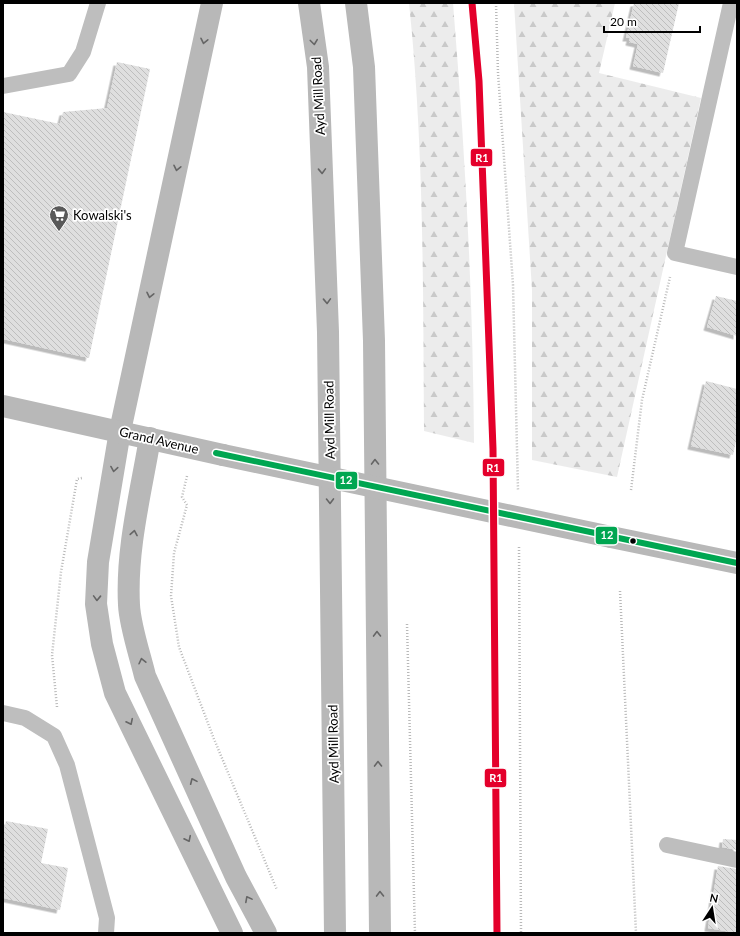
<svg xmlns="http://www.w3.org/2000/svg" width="740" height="936" font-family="Lato,sans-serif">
<defs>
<pattern id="forest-firs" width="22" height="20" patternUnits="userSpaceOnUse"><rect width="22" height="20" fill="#ececec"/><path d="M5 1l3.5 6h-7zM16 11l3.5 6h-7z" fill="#c9c9c9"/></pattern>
<pattern id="building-back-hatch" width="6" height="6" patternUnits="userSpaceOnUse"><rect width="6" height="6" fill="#dfdfdf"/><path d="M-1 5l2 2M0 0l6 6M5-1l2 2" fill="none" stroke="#bebebe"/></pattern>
<filter id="shadow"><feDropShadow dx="-3.5" dy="3.5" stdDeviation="0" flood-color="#0004"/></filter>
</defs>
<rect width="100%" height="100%" fill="#fff"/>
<!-- forest -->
<g fill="url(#forest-firs)">
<path d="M409,3H453C465,150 473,295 474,443L424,431C423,288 424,145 409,3Z"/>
<path d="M514,3H615L599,73L701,98L617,477L532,460V290Z"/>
</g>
<!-- building -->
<g fill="url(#building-back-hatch)" filter="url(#shadow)">
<path d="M634,3H679L663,73L633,66L638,44L629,42L630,38H626Z"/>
<path d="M117,62L150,69L89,358L3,339V112L60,124L63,112L107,108Z"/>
<path d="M716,296L737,301V336L707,327Z"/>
<path d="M706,381L737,389V436L733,455L691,446Z"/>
<path d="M6,821L48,829L41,863L68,868L60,910L3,898V835Z"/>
<path d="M723,839L737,840V850L722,847Z"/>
<path d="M718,866L737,869V933L708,928Z"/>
</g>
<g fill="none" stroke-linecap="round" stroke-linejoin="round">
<!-- path -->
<g stroke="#b9b9b9" stroke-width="2.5" stroke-dasharray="1 2" stroke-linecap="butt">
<path d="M496,3L498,73L513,285L518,490"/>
<path d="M187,476L182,497L187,505L174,553L171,596L179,647L214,739L277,890"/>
<path d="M631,490L642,400L670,277"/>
<path d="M519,547L521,933"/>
<path d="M620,591L636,933"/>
<path d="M407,624L415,933"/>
<path d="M57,707L52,655L61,572L77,479L82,478"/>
</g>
<!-- service -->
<g stroke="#bebebe" stroke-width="16">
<path d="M731,3L675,253L737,267"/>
<path d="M3,86L69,74L83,52L98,3"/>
<path d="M3,713L25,718L54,736L67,765L107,918L106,933"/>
<path d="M667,845L737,860"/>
</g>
<!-- secondary -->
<g stroke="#b8b8b8" stroke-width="22">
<path d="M212,3L120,431L98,562L96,604L102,644L115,693L232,933"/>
<path d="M309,3L318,67L328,332L335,933"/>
<path d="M356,3L364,67L374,341L380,933"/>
<path d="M3,406L223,455"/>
<path d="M150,438C141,492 126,549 129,605C130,626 140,655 145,676L236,877L266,933"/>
<path d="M611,537L737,563"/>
</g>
<!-- secondary-bridge -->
<path stroke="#b8b8b8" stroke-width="22" d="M223,455L611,537"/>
<!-- bus-1 casing -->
<g stroke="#fff" stroke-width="9">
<path id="bus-1" d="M216,453L737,563"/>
</g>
<!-- bus-1 -->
<use href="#bus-1" stroke="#00a651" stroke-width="6"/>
<!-- rail-1 casing -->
<g stroke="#fff" stroke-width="10">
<path id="rail-1" d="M472,3L479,81L493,449L497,933"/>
</g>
<!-- rail-1 -->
<use href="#rail-1" stroke="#e4002b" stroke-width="7"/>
</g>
<!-- one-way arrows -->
<defs><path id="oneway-chevron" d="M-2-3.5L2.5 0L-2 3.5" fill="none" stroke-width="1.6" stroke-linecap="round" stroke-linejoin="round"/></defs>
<g stroke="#656565">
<use href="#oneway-chevron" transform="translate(204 41) rotate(102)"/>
<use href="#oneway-chevron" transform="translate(314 42) rotate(83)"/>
<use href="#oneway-chevron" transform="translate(177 168) rotate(102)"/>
<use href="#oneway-chevron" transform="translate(322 171) rotate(88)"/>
<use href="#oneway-chevron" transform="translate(150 295) rotate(102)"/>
<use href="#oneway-chevron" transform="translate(327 301) rotate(88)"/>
<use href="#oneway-chevron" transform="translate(375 462) rotate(-91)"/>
<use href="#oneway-chevron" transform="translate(114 469) rotate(99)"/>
<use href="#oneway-chevron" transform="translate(330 501) rotate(89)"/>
<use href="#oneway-chevron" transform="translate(134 533) rotate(-80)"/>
<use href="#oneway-chevron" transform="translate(97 598) rotate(92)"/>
<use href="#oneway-chevron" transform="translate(377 634) rotate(-91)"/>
<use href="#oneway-chevron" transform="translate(142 661) rotate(-103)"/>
<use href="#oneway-chevron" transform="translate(130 722) rotate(64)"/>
<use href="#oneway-chevron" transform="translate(378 764) rotate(-91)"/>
<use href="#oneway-chevron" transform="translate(193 781) rotate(-114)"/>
<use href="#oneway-chevron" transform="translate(188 839) rotate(64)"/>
<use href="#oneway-chevron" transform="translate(380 894) rotate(-91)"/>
<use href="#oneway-chevron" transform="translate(248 899) rotate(-118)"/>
</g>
<!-- icons -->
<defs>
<g id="supermarket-pin" transform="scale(1)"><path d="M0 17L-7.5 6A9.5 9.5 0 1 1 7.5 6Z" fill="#595959" stroke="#fff"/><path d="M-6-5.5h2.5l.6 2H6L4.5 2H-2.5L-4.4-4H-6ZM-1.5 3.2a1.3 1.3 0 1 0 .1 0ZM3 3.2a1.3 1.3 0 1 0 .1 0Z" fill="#fff"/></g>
</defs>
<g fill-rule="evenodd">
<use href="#supermarket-pin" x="59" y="215"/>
</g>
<!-- markers -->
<circle fill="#000" stroke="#fff" stroke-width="1.5" cx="633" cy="541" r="3.5"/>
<g text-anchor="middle" stroke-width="3.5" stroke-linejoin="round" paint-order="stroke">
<!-- street labels -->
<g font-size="13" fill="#000" stroke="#fff">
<text transform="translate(318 96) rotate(-93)" y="5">Ayd Mill Road</text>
<text transform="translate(329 420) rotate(-91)" y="5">Ayd Mill Road</text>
<text transform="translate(159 440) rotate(13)" y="5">Grand Avenue</text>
<text transform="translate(333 744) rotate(-91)" y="5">Ayd Mill Road</text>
</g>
<!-- poi labels -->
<g font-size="13" fill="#000" stroke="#fff" text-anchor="start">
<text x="73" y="220">Kowalski's</text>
</g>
</g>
<g stroke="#fff" stroke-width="1.5">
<rect x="470" y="148" width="23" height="19" rx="4" fill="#e4002b"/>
<rect x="482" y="458" width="23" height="19" rx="4" fill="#e4002b"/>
<rect x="335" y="471" width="23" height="19" rx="4" fill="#00a651"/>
<rect x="595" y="526" width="23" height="19" rx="4" fill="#00a651"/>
<rect x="484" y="768" width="23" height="20" rx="4" fill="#e4002b"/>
</g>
<g font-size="11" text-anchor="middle" font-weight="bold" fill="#fff">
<text x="482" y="162">R1</text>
<text x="493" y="472">R1</text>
<text x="346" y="484">12</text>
<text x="607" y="539">12</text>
<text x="496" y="782">R1</text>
</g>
<!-- border -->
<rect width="740" height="936" fill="none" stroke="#000000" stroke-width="8"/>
<!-- north arrow -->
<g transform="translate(712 908) rotate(12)" stroke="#ffffff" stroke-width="3" paint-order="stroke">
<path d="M0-3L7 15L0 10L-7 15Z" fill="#000000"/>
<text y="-6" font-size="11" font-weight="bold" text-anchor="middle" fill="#000000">N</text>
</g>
<!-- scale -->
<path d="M604 26v6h96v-6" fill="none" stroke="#000000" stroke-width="2"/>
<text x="610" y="26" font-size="12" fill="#000000" stroke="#ffffff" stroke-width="3" paint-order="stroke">20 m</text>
</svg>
